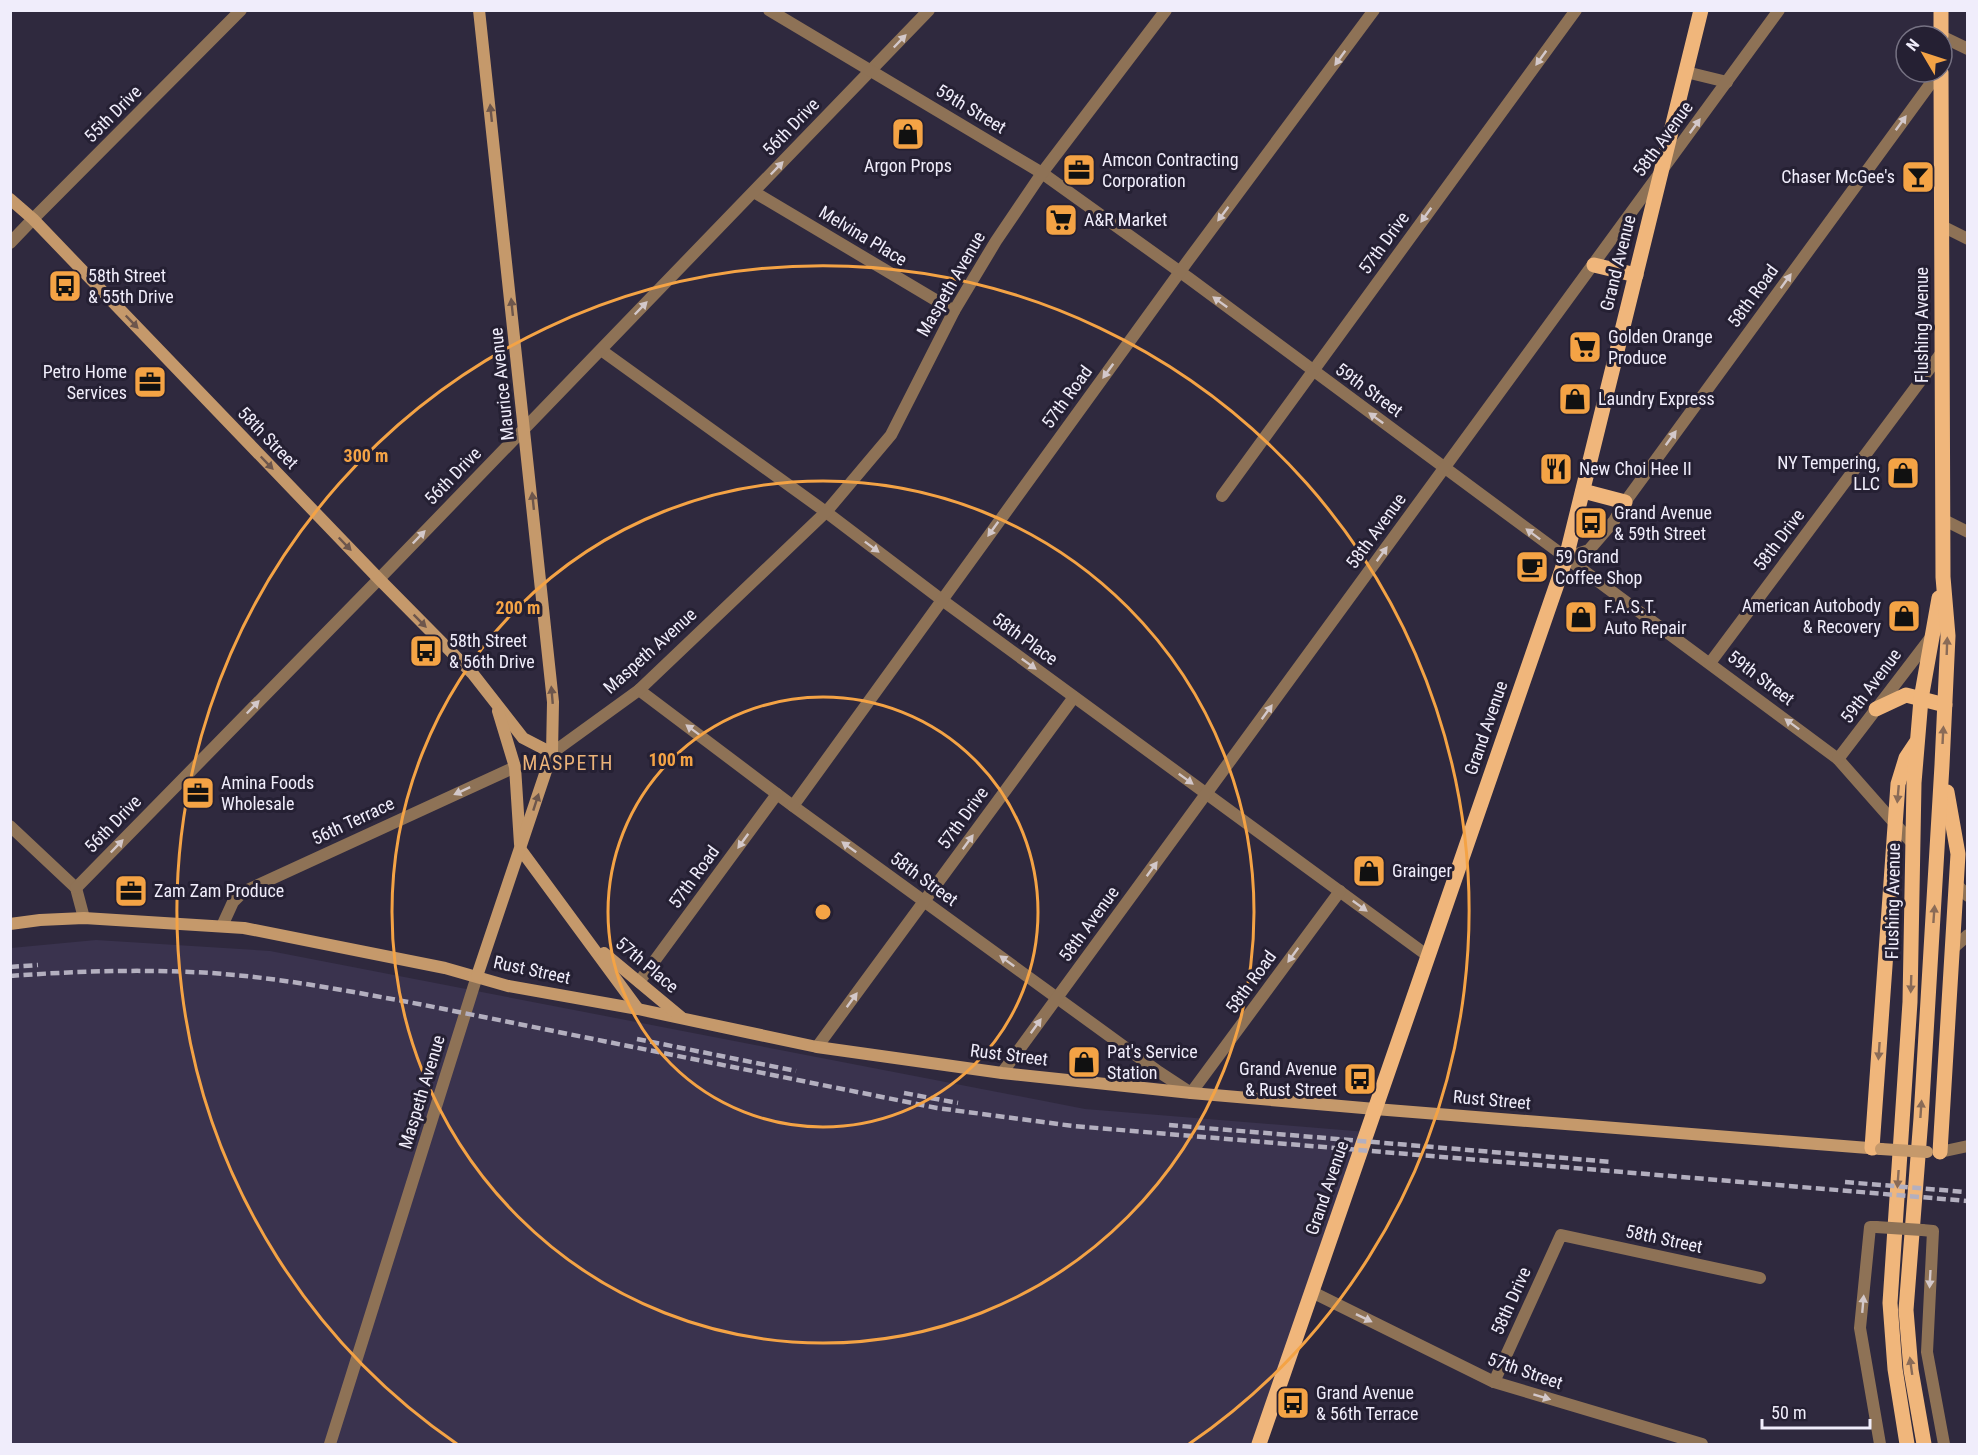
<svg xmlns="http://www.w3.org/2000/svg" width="1978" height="1455" font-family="'Roboto Condensed',sans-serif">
<rect width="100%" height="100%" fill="#2f293e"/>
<!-- built -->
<path fill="#3a334e" d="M96,940L270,951L1085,1109L1367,1132L1260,1444H11V948Z"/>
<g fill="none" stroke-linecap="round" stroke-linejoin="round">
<!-- minor -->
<g stroke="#8e7256" stroke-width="12">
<path d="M1941,36L1968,49"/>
<path d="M1686,72L1727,82"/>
<path d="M1042,173L1190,279L1838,759L1913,844"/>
<path d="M754,192L954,311"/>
<path d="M1942,226L1968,239"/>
<path d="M10,243L33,219"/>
<path d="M601,350L826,512L942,600L1428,956"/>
<path d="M1222,496L1576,10"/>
<path d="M1942,519L1968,532"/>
<path d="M1566,558L1589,550L1614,521L1625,502L1939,72"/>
<path d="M1710,663L1942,352"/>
<path d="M639,690L793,806L1159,1072L1191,1093L1340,891"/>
<path d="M1838,759L1932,636"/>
<path d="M793,806L1187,262L1374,10"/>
<path d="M10,826L76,888L84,918"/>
<path d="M1956,884L1968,896"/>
<path d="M76,888L379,579L929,10"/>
<path d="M222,926L233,902L243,892L515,767"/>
<path d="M1951,950L1968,935"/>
<path d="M639,982L777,794"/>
<path d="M817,1047L1074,697"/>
<path d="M1002,1073L1779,10"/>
<path d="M1940,1152L1968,1146"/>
<path d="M1876,1227H1870L1860,1328L1880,1444"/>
<path d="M1922,1230L1933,1231L1927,1352L1944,1444"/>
<path d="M1312,1292L1494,1382L1702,1444"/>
<path d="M1494,1382L1561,1235L1760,1278"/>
</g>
<!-- tertiary -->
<g stroke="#8e7256" stroke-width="12">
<path d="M769,10L1042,173"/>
<path d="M33,219L241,10"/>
<path d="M552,753L639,690L826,512L891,435L954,311L996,241L1042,173L1166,10"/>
<path d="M330,1444L477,976"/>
</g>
<!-- secondary -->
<g stroke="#c5996b" stroke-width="12">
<path d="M10,199L33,219L379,579L473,674L523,738L552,753"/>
<path d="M498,711L515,767L520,844"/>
<path d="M521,850L638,1009"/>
<path d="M10,924L40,920L84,918L244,928L445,968L508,986L638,1009L817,1047L1002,1073L1191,1093L1375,1109L1881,1149"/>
<path d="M604,953L681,1017"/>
<path d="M477,976L552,753L553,702L479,10"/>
</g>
<!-- primary -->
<g stroke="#f0b67b" stroke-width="15">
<path d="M1941,10V36"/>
<path d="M1594,265L1636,275"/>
<path d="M1583,491L1625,502"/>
<path d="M1876,709L1906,695L1945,705"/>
<path d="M1872,1148L1898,784L1906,758L1916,743"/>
<path d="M1940,1152L1958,854L1947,792"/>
<path d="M1259,1444L1566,558L1701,10"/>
<path d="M1907,1444L1895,1369L1890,1303L1910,1002L1914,783L1921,699L1939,598"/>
<path d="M1924,1444L1911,1370L1906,1310L1921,1118L1942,765L1948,636L1943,577L1941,72"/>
</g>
<!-- rail -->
<g stroke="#b3afbf" stroke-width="4.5" stroke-dasharray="9 4.5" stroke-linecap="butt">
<path d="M10,967L38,965"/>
<path d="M10,976C77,971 144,969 211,973C283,978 354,992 424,1005L937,1108L1073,1126L1968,1201"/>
<path d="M637,1039L796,1071"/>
<path d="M904,1093L958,1103"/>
<path d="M1169,1125L1612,1162"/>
<path d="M1845,1182L1965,1192"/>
</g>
<!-- minor-bridge -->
<path stroke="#8e7256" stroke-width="12" d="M1876,1227L1922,1230"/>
<!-- secondary-bridge -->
<path stroke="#c5996b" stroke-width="12" d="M1881,1149L1927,1152"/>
</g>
<!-- one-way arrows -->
<defs><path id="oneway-solid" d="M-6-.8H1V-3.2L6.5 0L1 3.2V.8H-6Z" transform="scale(1.5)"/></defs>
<g fill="#d3c8ca">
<use href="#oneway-solid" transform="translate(900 41) rotate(-46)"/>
<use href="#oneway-solid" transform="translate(1340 58) rotate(126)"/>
<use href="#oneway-solid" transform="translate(1541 58) rotate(126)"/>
<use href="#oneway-solid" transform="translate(1901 123) rotate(-54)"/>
<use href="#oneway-solid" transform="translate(1695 126) rotate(-54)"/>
<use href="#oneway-solid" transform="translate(777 168) rotate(-46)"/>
<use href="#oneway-solid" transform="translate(1223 214) rotate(127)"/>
<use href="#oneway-solid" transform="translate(1426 215) rotate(126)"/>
<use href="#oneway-solid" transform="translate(1786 281) rotate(-54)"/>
<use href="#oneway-solid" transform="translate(1220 302) rotate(-144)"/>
<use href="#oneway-solid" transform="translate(641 308) rotate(-46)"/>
<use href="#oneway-solid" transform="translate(1108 371) rotate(126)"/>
<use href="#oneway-solid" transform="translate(1376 418) rotate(-144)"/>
<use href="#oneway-solid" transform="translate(1671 438) rotate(-54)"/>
<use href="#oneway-solid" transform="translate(993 529) rotate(126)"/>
<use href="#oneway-solid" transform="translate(1533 534) rotate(-143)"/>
<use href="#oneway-solid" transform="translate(419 537) rotate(-46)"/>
<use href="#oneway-solid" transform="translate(872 547) rotate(37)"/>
<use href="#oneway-solid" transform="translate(1382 554) rotate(-54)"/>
<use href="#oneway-solid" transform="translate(1029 664) rotate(36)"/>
<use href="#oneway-solid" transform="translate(253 707) rotate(-46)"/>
<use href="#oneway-solid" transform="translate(1267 712) rotate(-54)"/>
<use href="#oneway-solid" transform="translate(1792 724) rotate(-143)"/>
<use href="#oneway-solid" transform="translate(693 730) rotate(-143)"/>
<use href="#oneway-solid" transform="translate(1186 779) rotate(36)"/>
<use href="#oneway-solid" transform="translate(462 791) rotate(155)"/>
<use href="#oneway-solid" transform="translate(743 841) rotate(126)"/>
<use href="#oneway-solid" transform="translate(968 842) rotate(-54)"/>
<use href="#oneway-solid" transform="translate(117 846) rotate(-46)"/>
<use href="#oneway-solid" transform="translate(849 847) rotate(-144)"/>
<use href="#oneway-solid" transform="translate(1152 869) rotate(-54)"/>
<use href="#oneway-solid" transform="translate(1360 906) rotate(36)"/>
<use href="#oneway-solid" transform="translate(1293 955) rotate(126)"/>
<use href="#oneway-solid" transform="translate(1007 961) rotate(-144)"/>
<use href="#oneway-solid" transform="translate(852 1000) rotate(-54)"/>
<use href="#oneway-solid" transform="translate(1036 1026) rotate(-54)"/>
<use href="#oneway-solid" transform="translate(1930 1279) rotate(93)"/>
<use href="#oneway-solid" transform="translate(1863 1304) rotate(-85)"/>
<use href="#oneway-solid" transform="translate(1364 1318) rotate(26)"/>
<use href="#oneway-solid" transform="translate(1542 1397) rotate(17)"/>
</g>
<g fill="#6d564c">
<use href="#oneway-solid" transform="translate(491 113) rotate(-96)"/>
<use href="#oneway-solid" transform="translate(512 307) rotate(-96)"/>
<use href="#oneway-solid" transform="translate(132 322) rotate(46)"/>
<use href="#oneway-solid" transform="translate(267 463) rotate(46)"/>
<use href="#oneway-solid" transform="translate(533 501) rotate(-96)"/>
<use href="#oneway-solid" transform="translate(345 544) rotate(46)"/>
<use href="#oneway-solid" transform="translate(420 621) rotate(45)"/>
<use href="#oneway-solid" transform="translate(552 695) rotate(-95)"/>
<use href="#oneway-solid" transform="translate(536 802) rotate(-72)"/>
</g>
<g fill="#8a6b57">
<use href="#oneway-solid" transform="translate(1947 646) rotate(-88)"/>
<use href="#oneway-solid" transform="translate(1943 735) rotate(-87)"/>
<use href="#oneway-solid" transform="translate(1898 794) rotate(95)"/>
<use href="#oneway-solid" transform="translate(1934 914) rotate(-86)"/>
<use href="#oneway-solid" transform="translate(1911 984) rotate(92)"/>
<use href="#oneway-solid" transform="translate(1879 1051) rotate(94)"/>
<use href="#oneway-solid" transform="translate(1921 1109) rotate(-86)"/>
<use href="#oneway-solid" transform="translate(1898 1179) rotate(94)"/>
<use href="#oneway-solid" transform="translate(1911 1366) rotate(-98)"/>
</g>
<!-- distance rings -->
<g fill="none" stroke="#f4a345" stroke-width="3">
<circle cx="823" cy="912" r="215"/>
<circle cx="823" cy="912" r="431"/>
<path d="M457 1444A646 646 0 1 1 1189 1444"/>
</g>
<!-- icons -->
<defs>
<g id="shop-square" transform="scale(1.725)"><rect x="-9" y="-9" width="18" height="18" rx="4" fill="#f4a345" stroke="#252033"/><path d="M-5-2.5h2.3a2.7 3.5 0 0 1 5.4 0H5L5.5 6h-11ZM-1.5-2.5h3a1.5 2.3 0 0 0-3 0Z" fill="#111"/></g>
<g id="office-square" transform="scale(1.725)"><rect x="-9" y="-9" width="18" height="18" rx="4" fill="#f4a345" stroke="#252033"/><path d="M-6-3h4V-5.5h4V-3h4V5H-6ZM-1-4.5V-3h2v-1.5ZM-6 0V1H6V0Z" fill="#111"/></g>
<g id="bar-square" transform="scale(1.725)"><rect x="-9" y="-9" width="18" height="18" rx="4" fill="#f4a345" stroke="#252033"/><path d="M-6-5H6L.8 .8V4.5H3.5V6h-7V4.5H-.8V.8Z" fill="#111"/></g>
<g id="supermarket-square" transform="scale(1.725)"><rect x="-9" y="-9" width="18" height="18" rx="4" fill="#f4a345" stroke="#252033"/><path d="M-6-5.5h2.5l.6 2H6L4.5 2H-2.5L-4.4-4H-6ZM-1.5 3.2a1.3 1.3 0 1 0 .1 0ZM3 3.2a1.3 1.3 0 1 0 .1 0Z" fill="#111"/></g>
<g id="bus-square" transform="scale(1.725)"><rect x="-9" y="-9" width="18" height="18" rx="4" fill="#f4a345" stroke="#252033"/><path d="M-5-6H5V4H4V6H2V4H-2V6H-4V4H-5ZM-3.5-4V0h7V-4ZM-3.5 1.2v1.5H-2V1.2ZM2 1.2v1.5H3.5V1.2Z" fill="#111"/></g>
<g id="restaurant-square" transform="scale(1.725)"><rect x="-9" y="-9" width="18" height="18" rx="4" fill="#f4a345" stroke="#252033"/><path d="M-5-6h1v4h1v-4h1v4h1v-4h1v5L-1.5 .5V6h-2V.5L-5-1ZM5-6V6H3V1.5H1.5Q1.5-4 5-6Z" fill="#111"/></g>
<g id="cafe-square" transform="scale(1.725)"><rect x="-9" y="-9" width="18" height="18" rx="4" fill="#f4a345" stroke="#252033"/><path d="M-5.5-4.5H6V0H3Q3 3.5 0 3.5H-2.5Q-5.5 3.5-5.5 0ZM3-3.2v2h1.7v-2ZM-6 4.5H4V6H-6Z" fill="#111"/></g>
</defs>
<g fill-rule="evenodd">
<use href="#shop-square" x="908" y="134"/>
<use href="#office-square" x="1079" y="170"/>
<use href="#bar-square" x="1918" y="177"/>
<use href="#supermarket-square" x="1061" y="220"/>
<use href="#bus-square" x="65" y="286"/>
<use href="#supermarket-square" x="1585" y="347"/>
<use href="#office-square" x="150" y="382"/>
<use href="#shop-square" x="1575" y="399"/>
<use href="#restaurant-square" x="1556" y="469"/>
<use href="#shop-square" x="1903" y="473"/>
<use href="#bus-square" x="1591" y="523"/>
<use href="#cafe-square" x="1532" y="567"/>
<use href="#shop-square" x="1904" y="616"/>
<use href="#shop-square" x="1581" y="617"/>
<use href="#bus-square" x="426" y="651"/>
<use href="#office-square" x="198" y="793"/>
<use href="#shop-square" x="1369" y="871"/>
<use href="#office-square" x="131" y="891"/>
<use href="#shop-square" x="1084" y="1062"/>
<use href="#bus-square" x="1360" y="1079"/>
<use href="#bus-square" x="1293" y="1403"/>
</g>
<g text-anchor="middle" stroke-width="6" stroke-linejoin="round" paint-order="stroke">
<!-- street labels -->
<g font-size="18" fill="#f0edfb" stroke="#252033">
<text transform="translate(971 109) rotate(31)" y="6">59th Street</text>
<text transform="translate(113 114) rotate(-45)" y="6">55th Drive</text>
<text transform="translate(791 127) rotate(-46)" y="6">56th Drive</text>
<text transform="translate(1663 139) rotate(-54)" y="6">58th Avenue</text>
<text transform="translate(863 236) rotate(31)" y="6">Melvina Place</text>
<text transform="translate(1384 243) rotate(-54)" y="6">57th Drive</text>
<text transform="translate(1618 263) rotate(-76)" y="6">Grand Avenue</text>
<text transform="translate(951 284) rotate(-60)" y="6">Maspeth Avenue</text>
<text transform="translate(1753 296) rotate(-54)" y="6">58th Road</text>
<text transform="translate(1922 325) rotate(-90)" y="6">Flushing Avenue</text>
<text transform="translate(502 384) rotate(-96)" y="6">Maurice Avenue</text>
<text transform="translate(1369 390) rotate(36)" y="6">59th Street</text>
<text transform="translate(1067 397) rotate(-54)" y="6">57th Road</text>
<text transform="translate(268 438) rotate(46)" y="6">58th Street</text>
<text transform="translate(453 476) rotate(-46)" y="6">56th Drive</text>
<text transform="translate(1376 531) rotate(-54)" y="6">58th Avenue</text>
<text transform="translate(1779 540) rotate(-53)" y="6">58th Drive</text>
<text transform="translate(1025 639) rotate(36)" y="6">58th Place</text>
<text transform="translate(650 651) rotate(-42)" y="6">Maspeth Avenue</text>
<text transform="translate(1761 678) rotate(37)" y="6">59th Street</text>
<text transform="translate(1871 686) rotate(-53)" y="6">59th Avenue</text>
<text transform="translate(1486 728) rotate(-71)" y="6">Grand Avenue</text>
<text transform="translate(963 818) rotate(-54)" y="6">57th Drive</text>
<text transform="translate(353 821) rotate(-25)" y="6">56th Terrace</text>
<text transform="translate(113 824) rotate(-46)" y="6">56th Drive</text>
<text transform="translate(694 877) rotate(-54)" y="6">57th Road</text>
<text transform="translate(924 879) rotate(36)" y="6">58th Street</text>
<text transform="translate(1893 901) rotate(-89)" y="6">Flushing Avenue</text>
<text transform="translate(1089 924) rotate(-54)" y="6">58th Avenue</text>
<text transform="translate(647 965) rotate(40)" y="6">57th Place</text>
<text transform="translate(532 970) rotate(12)" y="6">Rust Street</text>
<text transform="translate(1251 982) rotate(-54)" y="6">58th Road</text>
<text transform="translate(1009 1055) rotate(7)" y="6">Rust Street</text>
<text transform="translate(422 1092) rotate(-73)" y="6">Maspeth Avenue</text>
<text transform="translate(1492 1100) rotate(5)" y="6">Rust Street</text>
<text transform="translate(1327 1188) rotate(-71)" y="6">Grand Avenue</text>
<text transform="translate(1664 1239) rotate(12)" y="6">58th Street</text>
<text transform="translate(1511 1301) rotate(-66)" y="6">58th Drive</text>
<text transform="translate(1525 1371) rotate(19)" y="6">57th Street</text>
</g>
<!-- poi labels -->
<g font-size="18" fill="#f0edfb" stroke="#252033" text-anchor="start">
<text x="1102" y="166">Amcon Contracting<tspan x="1102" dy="21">Corporation</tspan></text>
<text x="908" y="172" text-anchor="middle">Argon Props</text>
<text x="1895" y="183" text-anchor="end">Chaser McGee's</text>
<text x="1084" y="226">A&amp;R Market</text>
<text x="88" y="282">58th Street<tspan x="88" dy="21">&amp; 55th Drive</tspan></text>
<text x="1608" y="343">Golden Orange<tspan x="1608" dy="21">Produce</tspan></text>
<text x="127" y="378" text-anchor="end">Petro Home<tspan x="127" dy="21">Services</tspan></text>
<text x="1598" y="405">Laundry Express</text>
<text x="1880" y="469" text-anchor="end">NY Tempering,<tspan x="1880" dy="21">LLC</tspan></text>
<text x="1579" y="475">New Choi Hee II</text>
<text x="1614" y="519">Grand Avenue<tspan x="1614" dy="21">&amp; 59th Street</tspan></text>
<text x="1555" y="563">59 Grand<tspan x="1555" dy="21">Coffee Shop</tspan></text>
<text x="1881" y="612" text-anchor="end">American Autobody<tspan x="1881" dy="21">&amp; Recovery</tspan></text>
<text x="1604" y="613">F.A.S.T.<tspan x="1604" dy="21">Auto Repair</tspan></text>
<text x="449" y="647">58th Street<tspan x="449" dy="21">&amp; 56th Drive</tspan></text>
<text x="221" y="789">Amina Foods<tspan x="221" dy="21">Wholesale</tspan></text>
<text x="1392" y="877">Grainger</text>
<text x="154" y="897">Zam Zam Produce</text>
<text x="1107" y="1058">Pat's Service<tspan x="1107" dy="21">Station</tspan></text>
<text x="1337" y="1075" text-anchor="end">Grand Avenue<tspan x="1337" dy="21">&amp; Rust Street</tspan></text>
<text x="1316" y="1399">Grand Avenue<tspan x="1316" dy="21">&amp; 56th Terrace</tspan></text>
</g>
<!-- neighbourhood labels -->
<g font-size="20" letter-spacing="1.5" fill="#ecb379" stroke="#252033">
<text x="568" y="770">MASPETH</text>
</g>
</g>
<circle cx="823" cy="912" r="9" fill="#f4a345" stroke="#252033" stroke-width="3"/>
<g font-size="18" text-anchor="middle" font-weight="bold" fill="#f4a345" stroke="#252033" stroke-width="6" stroke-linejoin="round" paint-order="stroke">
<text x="366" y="462">300 m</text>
<text x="518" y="614">200 m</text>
<text x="671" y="766">100 m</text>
</g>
<!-- border -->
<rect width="1978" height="1455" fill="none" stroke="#f0edfb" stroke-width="24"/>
<!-- north arrow -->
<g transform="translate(1924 54) rotate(309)"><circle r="28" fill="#252033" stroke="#767283" stroke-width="1.5"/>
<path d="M0-4.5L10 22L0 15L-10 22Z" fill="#f4a345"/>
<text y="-9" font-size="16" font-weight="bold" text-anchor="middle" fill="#f0edfb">N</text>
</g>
<!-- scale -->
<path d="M1762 1419v9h108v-9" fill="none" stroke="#f0edfb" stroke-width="3"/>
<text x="1771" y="1419" font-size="18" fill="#f0edfb" stroke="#252033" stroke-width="4.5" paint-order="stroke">50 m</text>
</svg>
